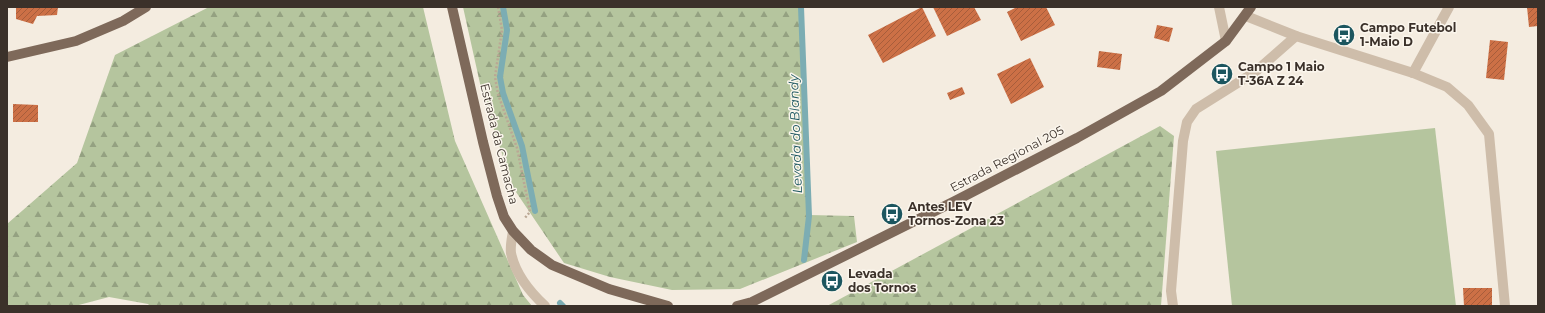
<svg xmlns="http://www.w3.org/2000/svg" width="1545" height="313" font-family="Montserrat,sans-serif">
<defs>
<pattern id="forest-firs" width="22" height="20" patternUnits="userSpaceOnUse"><rect width="22" height="20" fill="#b5c59e"/><path d="M5 1l3.5 6h-7zM16 11l3.5 6h-7z" fill="#94a181"/></pattern>
<pattern id="building-hatch" width="6" height="6" patternUnits="userSpaceOnUse"><rect width="6" height="6" fill="#cc7046"/><path d="M-1 1l2-2M0 6l6-6M5 7l2-2" fill="none" stroke="#a75d3b"/></pattern>
</defs>
<rect width="100%" height="100%" fill="#f4ece0"/>
<!-- grass -->
<path fill="#b5c59e" d="M1435,128L1456,306H1232L1216,151Z"/>
<!-- forest -->
<g fill="url(#forest-firs)">
<path d="M209,7H423L455,141L523,295L532,306H150L148,304L109,297L75,306H7V224L77,163L115,55Z"/>
<path d="M463,7H801L809,215L854,216L857,242L740,289L672,290L610,277L564,263L514,189L483,97Z"/>
<path d="M1160,126L1174,136L1161,306H827Z"/>
</g>
<g fill="none" stroke-linecap="round" stroke-linejoin="round">
<!-- stream -->
<g stroke="#7cadb3" stroke-width="6">
<path d="M503,7L507,30L500,77L503,93L522,146L535,211"/>
<path d="M801,7L809,216L804,260"/>
<path d="M560,303L563,306"/>
</g>
</g>
<!-- building -->
<g fill="url(#building-hatch)">
<path d="M16,7H58L57,15L37,16L33,24L16,19Z"/>
<path d="M922,7L936,36L883,63L868,35Z"/>
<path d="M933,7H974L981,20L947,36Z"/>
<path d="M1017,7H1046L1055,25L1021,41L1007,12Z"/>
<path d="M1527,7H1538V26L1529,27Z"/>
<path d="M1157,25L1173,28L1169,42L1154,38Z"/>
<path d="M1490,40L1508,42L1504,80L1486,78Z"/>
<path d="M1099,51L1122,54L1120,70L1097,67Z"/>
<path d="M1030,58L1044,87L1011,104L997,74Z"/>
<path d="M962,87L965,94L950,100L947,93Z"/>
<path d="M13,104L38,105V122H13Z"/>
<path d="M1463,288H1492V306H1464Z"/>
</g>
<g fill="none" stroke-linecap="round" stroke-linejoin="round">
<!-- path -->
<path stroke="#baa794" stroke-width="2.5" stroke-dasharray="2 2" stroke-linecap="butt" d="M498,7L502,30L495,77L498,94L517,148L530,212L524,219"/>
<!-- minor -->
<g stroke="#cebdaa" stroke-width="10">
<path d="M1219,7L1226,41"/>
<path d="M1246,16L1296,36L1413,73L1447,87L1468,105L1489,134L1505,306"/>
<path d="M1413,73L1449,7"/>
<path d="M513,231C512,238 510,246 511,253C515,273 530,292 545,306"/>
<path d="M1173,306L1171,291L1183,141L1187,122L1196,109L1255,72L1296,36"/>
</g>
<!-- major -->
<g stroke="#7e695a" stroke-width="10">
<path d="M452,7L483,142L497,196L504,217L513,231L531,250L552,265L609,289L668,306"/>
<path d="M7,57L76,41L123,21L146,7"/>
<path d="M737,306L752,302L955,201L1077,138L1161,91L1226,41L1251,7"/>
</g>
</g>
<!-- icons -->
<defs>
<g id="bus-disc" transform="scale(1.15)"><circle r="9.5" fill="#1c565f" stroke="#fbf6ed"/><path d="M-5-6H5V4H4V6H2V4H-2V6H-4V4H-5ZM-3.5-4V0h7V-4ZM-3.5 1.2v1.5H-2V1.2ZM2 1.2v1.5H3.5V1.2Z" fill="#fff"/></g>
</defs>
<g fill-rule="evenodd">
<use href="#bus-disc" x="1344" y="35"/>
<use href="#bus-disc" x="1222" y="74"/>
<use href="#bus-disc" x="892" y="214"/>
<use href="#bus-disc" x="832" y="281"/>
</g>
<g text-anchor="middle" stroke-width="3" stroke-linejoin="round" paint-order="stroke">
<!-- poi labels -->
<g font-size="12" font-weight="bold" fill="#3b312a" stroke="#fbf6ed" text-anchor="start">
<text x="1360" y="32">Campo Futebol<tspan x="1360" dy="14">1-Maio D</tspan></text>
<text x="1238" y="71">Campo 1 Maio<tspan x="1238" dy="14">T-36A Z 24</tspan></text>
<text x="908" y="211">Antes LEV<tspan x="908" dy="14">Tornos-Zona 23</tspan></text>
<text x="848" y="278">Levada<tspan x="848" dy="14">dos Tornos</tspan></text>
</g>
<!-- street labels -->
<g font-size="12" fill="#3b312a" stroke="#fbf6ed">
<text transform="translate(499 144) rotate(76)" y="4">Estrada da Camacha</text>
<text transform="translate(1007 159) rotate(-28)" y="4">Estrada Regional 205</text>
</g>
<!-- water labels -->
<g font-size="13" font-style="italic" fill="#1c565f" stroke="#fbf6ed">
<text transform="translate(795 134) rotate(-92)" y="5">Levada do Blandy</text>
</g>
</g>
<!-- border -->
<rect width="1545" height="313" fill="none" stroke="#3b312a" stroke-width="16"/>
</svg>
